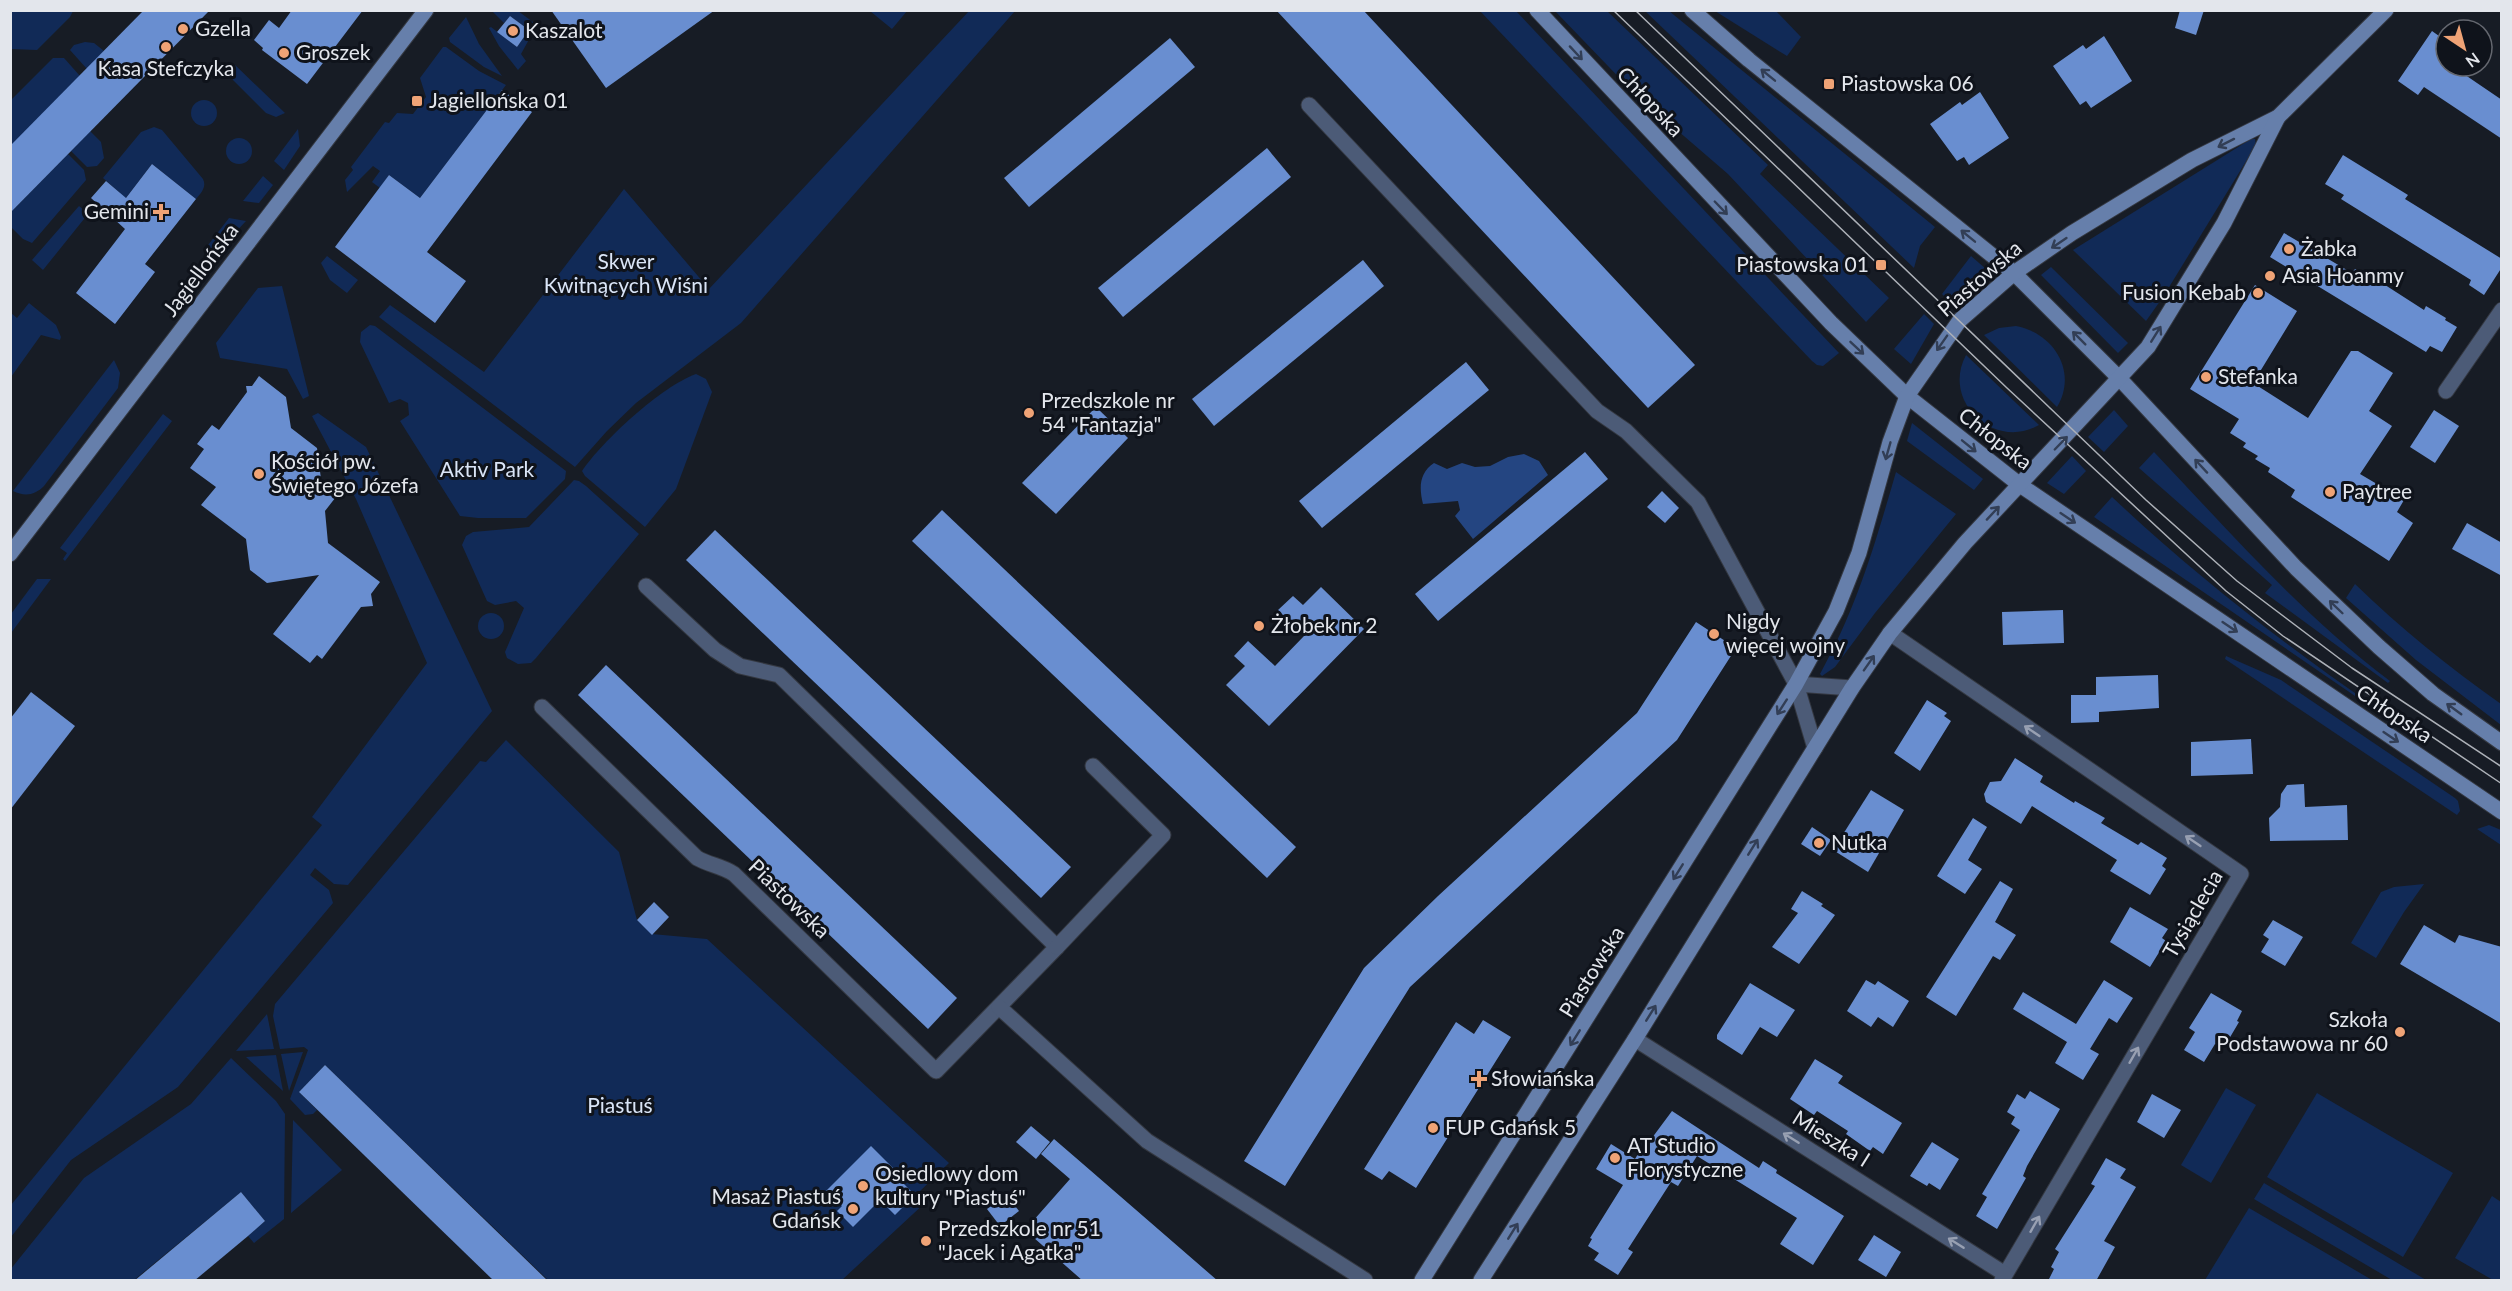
<svg xmlns="http://www.w3.org/2000/svg" width="2512" height="1291" font-family="Lato,sans-serif">
<rect width="100%" height="100%" fill="#171c25"/>
<!-- green -->
<g fill="#112a57">
<path d="M970,10L1015,11L741,323L636,403L607,431L575,467L379,317L390,305L484,372L624,189L709,289Z"/>
<path d="M10,11L11,10L73,11L70,17L37,50L11,49Z"/>
<path d="M492,11H518L537,25L521,54L526,61L518,70L499,46L489,28L491,27L517,47L529,30L510,16L504,23Z"/>
<path d="M870,11H907L892,29Z"/>
<path d="M1480,11H1516L1839,353L1823,366L1817,365L1812,361Z"/>
<path d="M1555,11H1607L1768,165L1760,174L1889,298L1866,322L1728,174L1634,93Z"/>
<path d="M1645,11H1669L1935,227L1920,246L1914,268Z"/>
<path d="M1715,11H1776L1801,37L1787,56Z"/>
<path d="M466,17L479,44L502,76L484,67L450,42L449,38Z"/>
<path d="M85,42L94,43L104,51L87,69L70,50L74,45Z"/>
<path d="M443,47H446L479,71L506,85L420,198L389,175L380,188L372,182L380,171L373,166L347,192L345,180L353,170L351,167L385,122L389,123L397,113L413,114L426,97L420,78Z"/>
<path d="M53,58H64L80,76L11,146V100Z"/>
<path d="M234,64L285,113L276,117L266,113L233,80L231,73Z"/>
<circle cx="204" cy="113" r="13"/>
<path d="M154,127L162,130L203,179C207,187 201,193 196,199L152,164L112,216L105,210L120,193L103,178L141,132Z"/>
<path d="M298,129L300,146L284,170L274,161Z"/>
<path d="M90,131L101,142L104,158L97,166L87,167L71,151Z"/>
<circle cx="239" cy="151" r="13"/>
<path d="M2251,139H2255L2256,145L2163,297L2146,321L2073,250Z"/>
<path d="M68,154L84,170L86,180L32,243L23,239L11,227L10,213Z"/>
<path d="M263,176L273,185L259,203L243,201Z"/>
<path d="M79,206L88,214L43,270L32,260Z"/>
<path d="M229,218L246,221L232,236L209,255L205,249Z"/>
<path d="M327,256L358,280L347,293L330,280L321,263Z"/>
<path d="M1971,256L1986,269L1952,304L1942,294Z"/>
<path d="M2051,267L2128,343L2118,353L2041,275Z"/>
<path d="M282,286L309,396L303,399L287,369L220,358L216,343L258,288Z"/>
<path d="M29,303L56,325L61,337L60,340L41,335L11,377V313L17,318Z"/>
<path d="M1924,314L1934,324L1911,364L1894,349Z"/>
<path d="M370,325L375,326L566,471L565,479L526,518H478L460,516L400,421L409,415L408,403L400,399L389,403L360,342L361,332Z"/>
<path d="M2016,326C2054,333 2078,372 2057,407L1984,335L1999,328Z"/>
<path d="M1966,355L2039,425C1994,451 1941,401 1966,355Z"/>
<path d="M114,360L120,373L118,388L44,486C35,495 25,497 13,491Z"/>
<path d="M696,374L706,379L712,392L676,489L645,527L585,476L582,471C602,441 662,386 696,374Z"/>
<path d="M2114,410L2128,426L2104,452L2088,437Z"/>
<path d="M318,413L366,447L492,711L348,885L334,884L315,868L310,875L329,890L333,903L178,1087L71,1160L11,1237V1205L322,825L312,817L427,663L356,499L312,416Z"/>
<path d="M163,414L172,421L65,561L63,559L67,553L60,548Z"/>
<path d="M1912,423L1983,479L1974,490L1907,441Z"/>
<path d="M2154,452C2232,534 2299,612 2390,681L2388,683L2265,593L2272,585L2139,468Z"/>
<path d="M2072,456L2086,471L2064,494L2047,483Z"/>
<path d="M1896,472L1956,514L1875,613L1835,667L1822,676L1820,674C1857,607 1875,544 1896,472Z"/>
<path d="M574,480L579,481L586,486L639,534L536,658L531,663L518,664L507,658L505,652L524,608L516,601L495,605L487,601L462,545L466,536L473,532L529,527Z"/>
<path d="M2112,497C2195,575 2282,643 2375,707L2374,709L2094,517Z"/>
<path d="M37,579H51L11,633V614Z"/>
<path d="M2355,584C2400,628 2450,668 2501,704V725L2416,660L2346,598Z"/>
<circle cx="491" cy="626" r="13"/>
<path d="M2226,656L2281,680L2455,798L2458,801L2460,811L2457,815L2225,659Z"/>
<path d="M506,740L619,852L637,920L652,934L707,939L949,1163L919,1192L927,1201L842,1280H548L325,1065L299,1092L317,1110L313,1114L305,1115L290,1099L308,1050L304,1047L280,1049L273,1016L275,1004L480,761L486,762Z"/>
<path d="M2489,825L2501,830V845L2477,829Z"/>
<path d="M2424,884L2404,912L2376,958L2351,943L2381,892L2394,887Z"/>
<path d="M267,1014L274,1049L236,1051Z"/>
<path d="M303,1052L289,1091L281,1054Z"/>
<path d="M276,1055L283,1091L246,1057Z"/>
<path d="M231,1058L276,1101L285,1114L284,1219L254,1243L248,1236L265,1221L241,1192L134,1280H11L10,1270L84,1178L191,1104Z"/>
<path d="M2226,1088L2256,1105L2211,1183L2181,1165Z"/>
<path d="M2317,1093L2453,1173L2403,1257L2267,1177Z"/>
<path d="M293,1120L342,1170L291,1213Z"/>
<path d="M2264,1183L2426,1280H2392L2254,1199Z"/>
<path d="M2492,1196L2501,1202V1280H2493L2455,1258Z"/>
<path d="M2249,1208L2372,1280H2205Z"/>
</g>
<!-- forest -->
<path fill="#244581" d="M1524,454L1539,461L1548,475L1473,539L1455,516L1460,510L1458,501L1423,504C1419,488 1419,473 1434,463L1447,469L1462,463L1475,467L1490,466L1508,457Z"/>
<!-- building -->
<g fill="#698ed0">
<path d="M144,10H210L10,213V146Z"/>
<path d="M292,10H363L307,84L262,50L263,48L254,40L269,20L279,28Z"/>
<path d="M551,10H715L606,88Z"/>
<path d="M1276,10H1363L1695,365L1648,408Z"/>
<path d="M2180,10H2204L2196,35L2175,28Z"/>
<path d="M510,16L529,30L517,47L497,32Z"/>
<path d="M2432,31L2446,41V66H2452L2502,100V139L2424,87L2418,95L2398,81Z"/>
<path d="M2104,36L2132,81L2091,108L2086,101L2080,105L2053,66L2083,45L2086,49Z"/>
<path d="M1170,38L1195,67L1029,207L1004,178Z"/>
<path d="M502,90L532,112L427,252L466,281L435,323L335,247L389,175L420,198Z"/>
<path d="M1980,92L2009,138L1969,165L1964,157L1957,161L1930,124L1960,102L1962,105Z"/>
<path d="M1267,148L1291,177L1123,317L1098,288Z"/>
<path d="M2343,155L2408,195L2405,199L2502,259V267L2484,295L2469,285L2471,280L2341,199L2344,195L2325,184Z"/>
<path d="M152,164L196,199L145,264L155,272L115,324L76,293L125,229L91,198L106,181L126,198Z"/>
<path d="M2284,233L2352,273L2355,269L2367,276L2368,274L2424,310L2426,306L2446,318L2445,320L2457,327L2442,352L2430,346L2426,352L2270,257Z"/>
<path d="M1363,260L1384,286L1214,426L1192,399Z"/>
<path d="M2255,285L2297,311L2253,383L2308,418L2351,351H2358L2393,373L2369,411L2392,426L2360,474L2404,500L2397,512L2413,523L2389,561L2291,497L2295,490L2268,472L2270,468L2255,459L2258,456L2243,447L2246,443L2230,433L2239,419L2190,389Z"/>
<path d="M1466,362L1489,390L1322,528L1299,501Z"/>
<path d="M259,376L286,397L291,428L317,448L321,479L339,493L325,511L328,543L380,582L371,594L373,606L361,607L322,659L317,655L310,663L273,634L319,575L267,583L250,570L246,539L201,505L216,487L190,468L204,449L197,444L204,435L212,425L219,430L247,392L246,386H252Z"/>
<path d="M1096,407L1128,438L1056,514L1022,483Z"/>
<path d="M2434,410L2459,426L2435,463L2410,447Z"/>
<path d="M1585,452L1608,479L1438,621L1415,594Z"/>
<path d="M1662,491L1679,508L1665,523L1647,507Z"/>
<path d="M942,510L1296,847L1267,878L912,541Z"/>
<path d="M2467,523L2502,543V576L2452,549Z"/>
<path d="M715,530L1071,867L1041,898L686,560Z"/>
<path d="M1321,587L1364,629L1269,726L1226,685L1245,666L1234,656L1248,641L1275,666L1304,636L1278,610L1293,596L1303,605Z"/>
<path d="M2063,610L2064,643L2003,645L2002,612Z"/>
<path d="M1696,622L1736,648L1677,740L1410,987L1285,1186L1244,1161L1364,968L1438,896L1637,713Z"/>
<path d="M606,665L957,998L928,1029L578,695Z"/>
<path d="M2158,675L2159,708L2099,712V722L2071,723V695H2096V677Z"/>
<path d="M31,692L75,726L10,810V719Z"/>
<path d="M1927,700L1947,713L1944,716L1951,721L1920,771L1894,753Z"/>
<path d="M2251,739L2253,774L2191,776V742Z"/>
<path d="M2015,758L2043,776L2040,782L2074,803L2075,801L2105,818L2101,823L2138,845L2141,842L2167,858L2162,866L2166,869L2150,895L2110,871L2117,860L2032,806L2021,824L1986,802L1984,794L1990,782L2001,781Z"/>
<path d="M2304,784L2305,807L2347,805L2348,840L2270,841L2269,818L2280,807L2281,794L2287,785Z"/>
<path d="M1871,790L1904,810L1868,872L1833,850Z"/>
<path d="M1973,818L1987,827L1968,860L1982,869L1965,894L1937,876Z"/>
<path d="M1812,827L1831,840L1820,856L1801,844Z"/>
<path d="M2000,881L2013,889L1995,922L2016,935L2000,960L1993,956L1956,1016L1926,997Z"/>
<path d="M1802,891L1823,904L1821,906L1835,915L1799,964L1772,947L1798,913L1791,909Z"/>
<path d="M654,902L669,917L652,935L637,920Z"/>
<path d="M2130,907L2168,929L2162,938L2166,941L2150,967L2110,942Z"/>
<path d="M2273,920L2303,937L2285,966L2261,952L2269,939L2263,935Z"/>
<path d="M2424,925L2455,943L2459,935L2502,947V1024L2400,964Z"/>
<path d="M1866,980L1875,985L1878,981L1909,1001L1893,1027L1878,1017L1871,1027L1847,1011Z"/>
<path d="M2104,980L2133,998L2117,1023L2109,1018L2090,1049L2099,1054L2083,1080L2055,1063L2067,1042L2013,1009L2023,992L2076,1024Z"/>
<path d="M1750,983L1795,1010L1777,1037L1760,1027L1742,1055L1717,1039V1035Z"/>
<path d="M2211,993L2242,1011L2237,1021L2239,1022L2229,1039L2226,1038L2221,1047L2215,1044L2204,1062L2184,1050L2195,1032L2189,1028Z"/>
<path d="M1483,1020L1511,1037L1416,1188L1389,1171L1382,1180L1364,1169L1456,1022L1474,1034Z"/>
<path d="M1815,1059L1843,1076L1838,1083L1902,1123L1883,1154L1873,1147L1870,1151L1846,1134L1848,1131L1817,1111L1814,1115L1790,1099Z"/>
<path d="M325,1065L548,1281H494L299,1092Z"/>
<path d="M2030,1091L2060,1109L2027,1166L2023,1176L2026,1178L1997,1229L1976,1216L1987,1197L1982,1194L2020,1130L2011,1124L2015,1117L2007,1112L2017,1094L2025,1099Z"/>
<path d="M2152,1094L2181,1110L2164,1138L2137,1122Z"/>
<path d="M1672,1111L1759,1168L1763,1161L1777,1170L1776,1173L1844,1216L1813,1265L1780,1244L1797,1218L1697,1156L1678,1186L1671,1182L1628,1249L1633,1252L1618,1275L1594,1260L1599,1253L1588,1246L1592,1239L1590,1238L1623,1185L1596,1169L1611,1144L1635,1159L1644,1144L1646,1146Z"/>
<path d="M1031,1126L1050,1142L1036,1159L1016,1142Z"/>
<path d="M1054,1139L1083,1164L1218,1281H1083L1025,1230L1070,1179L1041,1154Z"/>
<path d="M1932,1142L1959,1159L1940,1190L1929,1183L1927,1186L1910,1176Z"/>
<path d="M871,1146L902,1177L900,1180L915,1195L895,1215L880,1200L853,1227L837,1211L842,1206L826,1191Z"/>
<path d="M2106,1158L2126,1169L2120,1178L2136,1187L2104,1241L2115,1247L2096,1281H2048L2054,1269L2051,1267L2059,1252L2055,1249L2095,1186L2091,1184Z"/>
<path d="M241,1192L265,1221L248,1236L194,1281H134Z"/>
<path d="M1007,1195L1019,1211L1000,1226L987,1209Z"/>
<path d="M1874,1235L1901,1252L1886,1277L1858,1260Z"/>
</g>
<g fill="none" stroke-linecap="round" stroke-linejoin="round">
<!-- street casing -->
<g stroke="#343841" stroke-width="17">
<g id="street">
<path d="M1309,105L1597,411L1626,431L1698,502L1796,684L1815,748"/>
<path d="M2446,391L2502,310"/>
<path d="M1890,633L2241,874L2002,1280"/>
<path d="M1796,684L1852,688"/>
<path d="M542,707L697,858C709,865 722,866 734,874L936,1071L1057,947L779,675L740,666L715,650L646,586"/>
<path d="M1057,947L1163,835L1093,766"/>
<path d="M999,1007L1147,1141L1365,1280"/>
<path d="M1635,1039L2005,1274"/>
</g>
</g>
<!-- secondary casing -->
<g stroke="#343841" stroke-width="17">
<g id="secondary">
<path d="M1537,10L1831,323L1907,396L2020,485L2502,812"/>
<path d="M1692,10L1749,60L2014,273L2120,379L2296,568L2379,647L2433,694L2502,743"/>
<path d="M10,554L426,10"/>
<path d="M1422,1280L1796,684L1836,611L1859,553L1890,442L1907,396L1960,320L2014,273L2072,233L2192,160L2278,117L2386,10"/>
<path d="M1481,1280L1635,1039L1852,688L1890,633L1965,543L2148,347L2224,223L2278,117"/>
</g>
</g>
<!-- street -->
<use href="#street" stroke="#4c5b77" stroke-width="15"/>
<!-- secondary -->
<use href="#secondary" stroke="#667fab" stroke-width="15"/>
<!-- tram -->
<g stroke="#adb1b8" stroke-width="1.5">
<path d="M1613,10L2007,388L2226,591L2283,636L2502,784"/>
<path d="M1635,10L2146,500L2237,581L2352,668L2502,767"/>
</g>
</g>
<!-- one-way arrows -->
<defs><path id="oneway-shaft" d="M-6 0H5M1.5-3L5.5 0L1.5 3" fill="none" stroke-width="1.6" stroke-linecap="round" stroke-linejoin="round" transform="scale(1.5)"/></defs>
<g stroke="#323e55">
<use href="#oneway-shaft" transform="translate(1576 53) rotate(47)"/>
<use href="#oneway-shaft" transform="translate(1768 75) rotate(-141)"/>
<use href="#oneway-shaft" transform="translate(2226 143) rotate(153)"/>
<use href="#oneway-shaft" transform="translate(1721 208) rotate(46)"/>
<use href="#oneway-shaft" transform="translate(1968 236) rotate(-141)"/>
<use href="#oneway-shaft" transform="translate(2059 243) rotate(146)"/>
<use href="#oneway-shaft" transform="translate(2156 334) rotate(-58)"/>
<use href="#oneway-shaft" transform="translate(2079 338) rotate(-135)"/>
<use href="#oneway-shaft" transform="translate(1942 343) rotate(125)"/>
<use href="#oneway-shaft" transform="translate(1857 348) rotate(43)"/>
<use href="#oneway-shaft" transform="translate(2061 443) rotate(-46)"/>
<use href="#oneway-shaft" transform="translate(1969 446) rotate(39)"/>
<use href="#oneway-shaft" transform="translate(1888 451) rotate(106)"/>
<use href="#oneway-shaft" transform="translate(2201 466) rotate(-133)"/>
<use href="#oneway-shaft" transform="translate(1993 513) rotate(-47)"/>
<use href="#oneway-shaft" transform="translate(2068 518) rotate(34)"/>
<use href="#oneway-shaft" transform="translate(2336 607) rotate(-136)"/>
<use href="#oneway-shaft" transform="translate(2230 627) rotate(34)"/>
<use href="#oneway-shaft" transform="translate(1869 663) rotate(-55)"/>
<use href="#oneway-shaft" transform="translate(1782 707) rotate(123)"/>
<use href="#oneway-shaft" transform="translate(2454 709) rotate(-144)"/>
<use href="#oneway-shaft" transform="translate(2391 737) rotate(34)"/>
<use href="#oneway-shaft" transform="translate(1753 847) rotate(-58)"/>
<use href="#oneway-shaft" transform="translate(1678 872) rotate(122)"/>
<use href="#oneway-shaft" transform="translate(1651 1013) rotate(-58)"/>
<use href="#oneway-shaft" transform="translate(1575 1038) rotate(122)"/>
<use href="#oneway-shaft" transform="translate(1513 1231) rotate(-58)"/>
</g>
<g stroke="#98a0b2">
<use href="#oneway-shaft" transform="translate(2032 731) rotate(-146)"/>
<use href="#oneway-shaft" transform="translate(2193 841) rotate(-146)"/>
<use href="#oneway-shaft" transform="translate(2134 1055) rotate(-60)"/>
<use href="#oneway-shaft" transform="translate(1791 1138) rotate(-148)"/>
<use href="#oneway-shaft" transform="translate(2035 1224) rotate(-60)"/>
<use href="#oneway-shaft" transform="translate(1956 1243) rotate(-148)"/>
</g>
<!-- markers -->
<g fill="#efa376" stroke="#0f131b" stroke-width="2">
<circle cx="183" cy="29" r="6"/>
<circle cx="513" cy="31" r="6"/>
<circle cx="166" cy="47" r="6"/>
<circle cx="284" cy="53" r="6"/>
<rect x="1823" y="78" width="12" height="12" rx="3"/>
<rect x="411" y="95" width="12" height="12" rx="3"/>
<path d="M158 203h6v6h6v6h-6v6h-6v-6h-6v-6h6z"/>
<circle cx="2289" cy="249" r="6"/>
<rect x="1875" y="259" width="12" height="12" rx="3"/>
<circle cx="2270" cy="276" r="6"/>
<circle cx="2258" cy="293" r="6"/>
<circle cx="2206" cy="377" r="6"/>
<circle cx="1029" cy="413" r="6"/>
<circle cx="259" cy="474" r="6"/>
<circle cx="2330" cy="492" r="6"/>
<circle cx="1259" cy="626" r="6"/>
<circle cx="1714" cy="634" r="6"/>
<circle cx="1819" cy="843" r="6"/>
<circle cx="2400" cy="1032" r="6"/>
<path d="M1476 1070h6v6h6v6h-6v6h-6v-6h-6v-6h6z"/>
<circle cx="1433" cy="1128" r="6"/>
<circle cx="1615" cy="1158" r="6"/>
<circle cx="863" cy="1186" r="6"/>
<circle cx="853" cy="1209" r="6"/>
<circle cx="926" cy="1241" r="6"/>
</g>
<g text-anchor="middle" stroke-width="6" stroke-linejoin="round" paint-order="stroke">
<!-- poi labels -->
<g font-size="21" fill="#e3e6ec" stroke="#0f131b" text-anchor="start">
<text x="195" y="36">Gzella</text>
<text x="525" y="38">Kaszalot</text>
<text x="296" y="60">Groszek</text>
<text x="166" y="76" text-anchor="middle">Kasa Stefczyka</text>
<text x="1841" y="91">Piastowska 06</text>
<text x="429" y="108">Jagiellońska 01</text>
<text x="149" y="219" text-anchor="end">Gemini</text>
<text x="2301" y="256">Żabka</text>
<text x="1869" y="272" text-anchor="end">Piastowska 01</text>
<text x="2282" y="283">Asia Hoanmy</text>
<text x="2246" y="300" text-anchor="end">Fusion Kebab</text>
<text x="2218" y="384">Stefanka</text>
<text x="1041" y="408">Przedszkole nr<tspan x="1041" dy="24">54 "Fantazja"</tspan></text>
<text x="271" y="469">Kościół pw.<tspan x="271" dy="24">Świętego Józefa</tspan></text>
<text x="2342" y="499">Paytree</text>
<text x="1726" y="629">Nigdy<tspan x="1726" dy="24">więcej wojny</tspan></text>
<text x="1271" y="633">Żłobek nr 2</text>
<text x="1831" y="850">Nutka</text>
<text x="2388" y="1027" text-anchor="end">Szkoła<tspan x="2388" dy="24">Podstawowa nr 60</tspan></text>
<text x="1491" y="1086">Słowiańska</text>
<text x="1445" y="1135">FUP Gdańsk 5</text>
<text x="1627" y="1153">AT Studio<tspan x="1627" dy="24">Florystyczne</tspan></text>
<text x="875" y="1181">Osiedlowy dom<tspan x="875" dy="24">kultury "Piastuś"</tspan></text>
<text x="841" y="1204" text-anchor="end">Masaż Piastuś<tspan x="841" dy="24">Gdańsk</tspan></text>
<text x="938" y="1236">Przedszkole nr 51<tspan x="938" dy="24">"Jacek i Agatka"</tspan></text>
</g>
<!-- street labels -->
<g font-size="21" fill="#e3e6ec" stroke="#0f131b">
<text transform="translate(1650 102) rotate(47)" y="7">Chłopska</text>
<text transform="translate(201 270) rotate(-53)" y="7">Jagiellońska</text>
<text transform="translate(1980 279) rotate(-41)" y="7">Piastowska</text>
<text transform="translate(1995 439) rotate(38)" y="7">Chłopska</text>
<text transform="translate(2394 714) rotate(34)" y="7">Chłopska</text>
<text transform="translate(789 899) rotate(44)" y="7">Piastowska</text>
<text transform="translate(2193 914) rotate(-60)" y="7">Tysiąclecia</text>
<text transform="translate(1592 972) rotate(-58)" y="7">Piastowska</text>
<text transform="translate(1831 1139) rotate(32)" y="7">Mieszka I</text>
</g>
<!-- park labels -->
<g font-size="21" fill="#dae5f7" stroke="#0f131b">
<text x="626" y="269">Skwer<tspan x="626" dy="24">Kwitnących Wiśni</tspan></text>
<text x="487" y="477">Aktiv Park</text>
<text x="620" y="1113">Piastuś</text>
</g>
</g>
<!-- border -->
<rect width="2512" height="1291" fill="none" stroke="#e3e6ec" stroke-width="24"/>
<!-- north arrow -->
<g transform="translate(2464 48) rotate(144)"><circle r="28" fill="#0f131b" stroke="#64676f" stroke-width="1.5"/>
<path d="M0-4.5L10 22L0 15L-10 22Z" fill="#efa376"/>
<text y="-9" font-size="16" font-weight="bold" text-anchor="middle" fill="#e3e6ec">N</text>
</g>
</svg>
